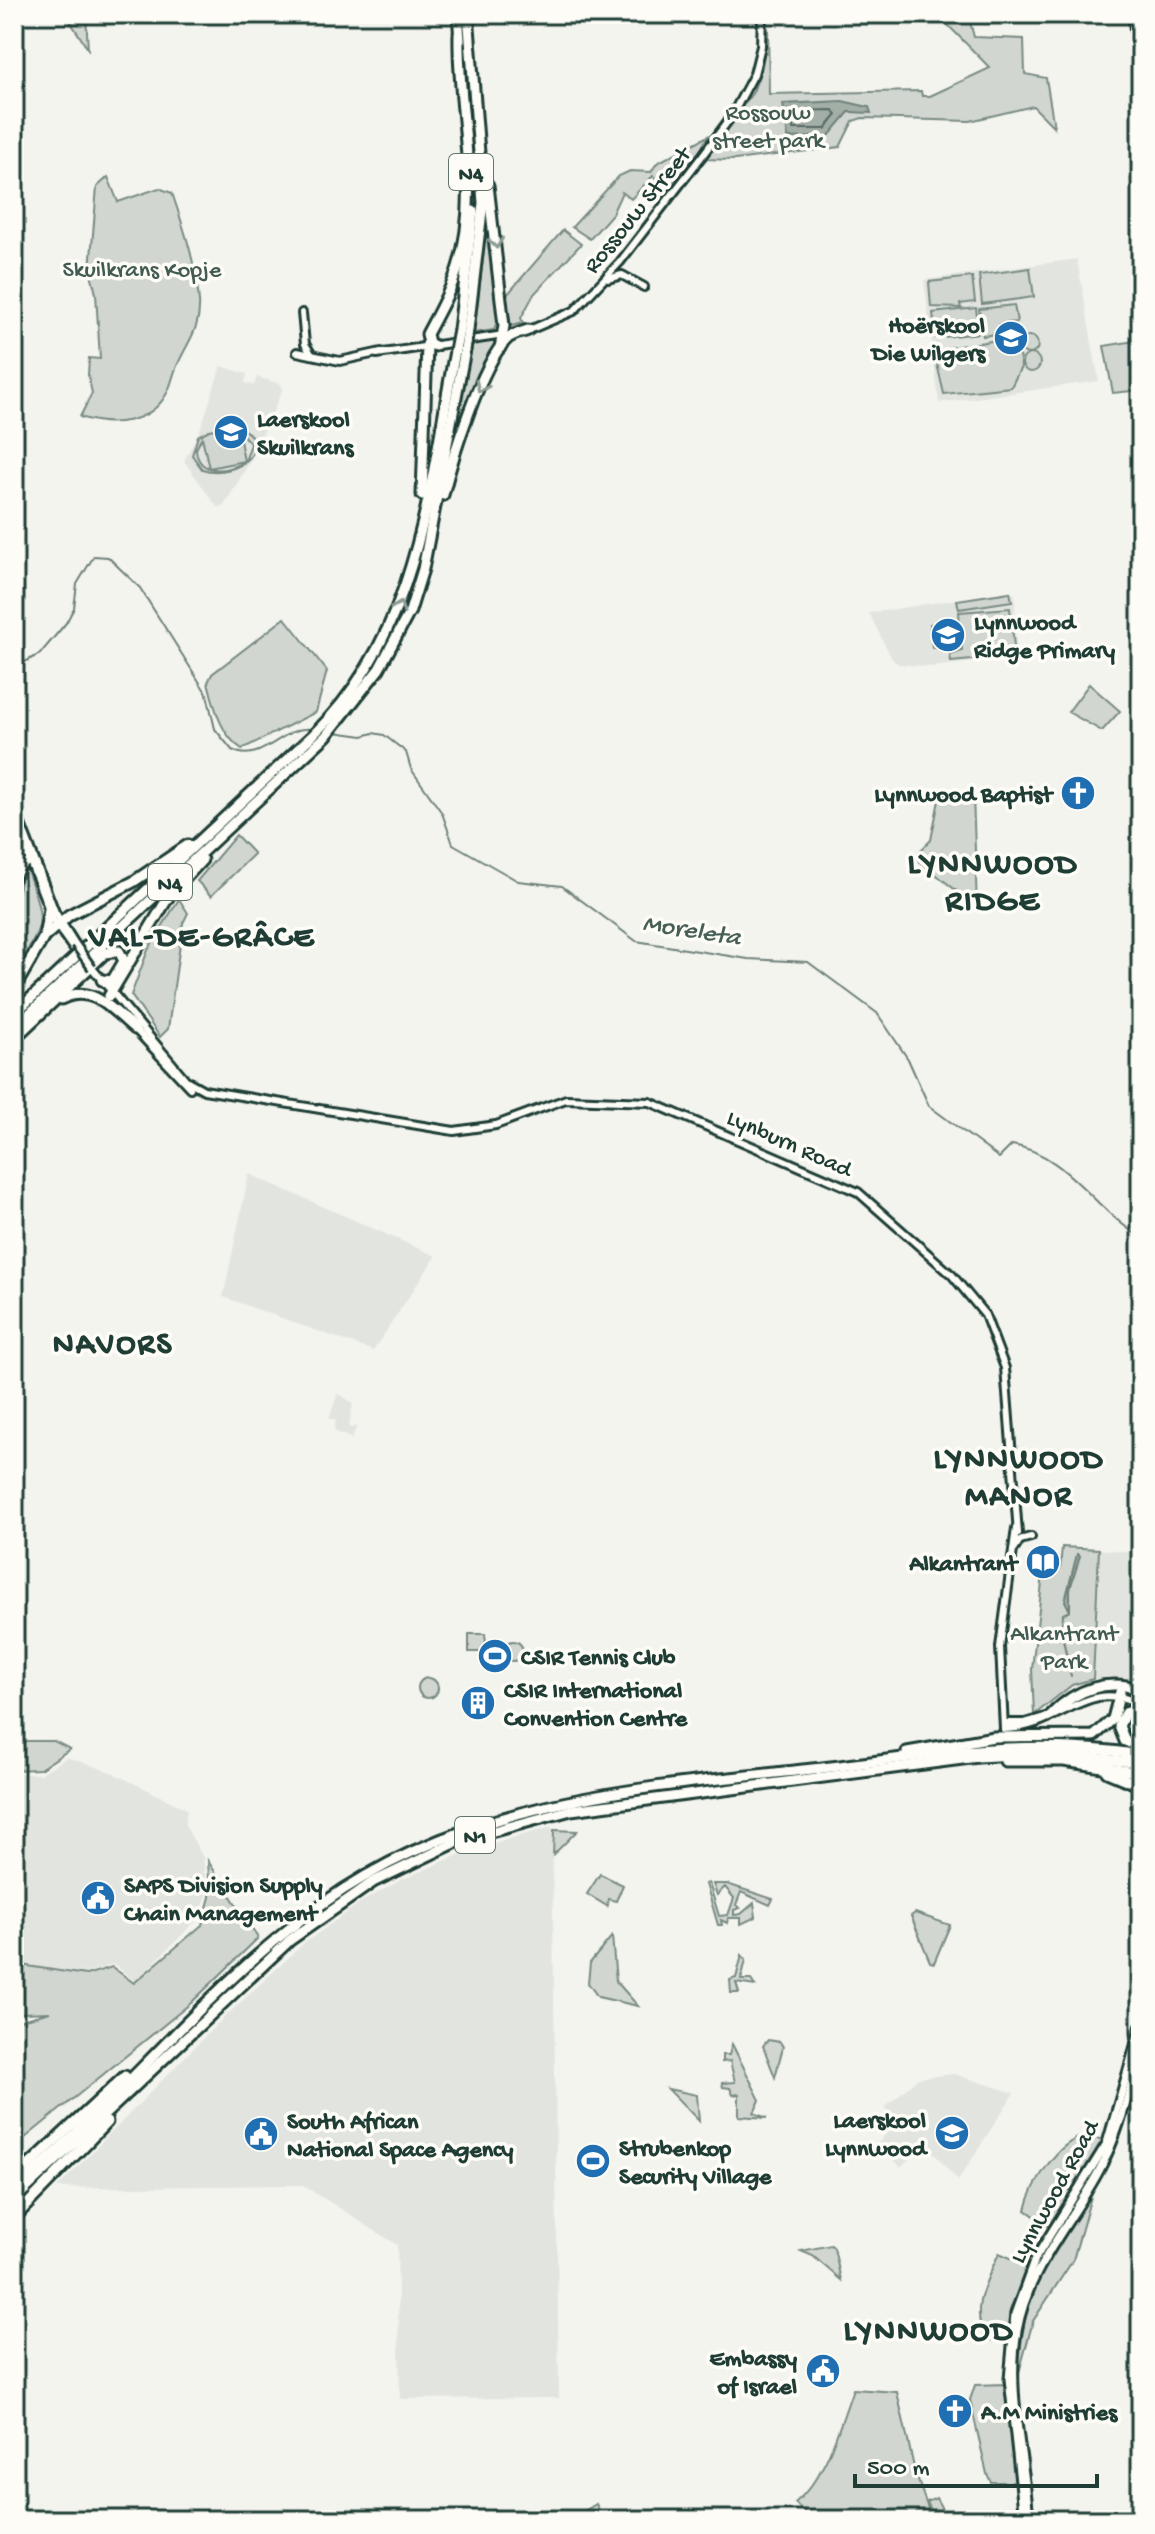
<svg xmlns="http://www.w3.org/2000/svg" width="1155" height="2534" font-family="'Gochi Hand',sans-serif">
<rect width="100%" height="100%" fill="#f4f4ef"/>
<filter id="ink" filterUnits="userSpaceOnUse"><feTurbulence type="fractalNoise" baseFrequency=".0125" numOctaves="2"/><feDisplacementMap in="SourceGraphic" scale="16" xChannelSelector="R" yChannelSelector="G"/><feConvolveMatrix kernelMatrix="1 2 1 2 8 2 1 2 1" color-interpolation-filters="sRGB"/></filter>
<g filter="url(#ink)">
<!-- built -->
<g fill="#e2e5df">
<path d="M1077,259L1099,381L939,403L924,280Z"/>
<path d="M221,366L247,374L245,383L254,385L257,377L281,384L283,389L252,458L224,506L217,507L184,461L201,427Z"/>
<path d="M1010,591L1015,595L1016,657L932,667L898,664L892,659L869,613Z"/>
<path d="M249,1174L436,1256L373,1351L223,1297Z"/>
<path d="M338,1393L353,1403L349,1425L350,1428L357,1426L352,1439L334,1431L336,1420L329,1418Z"/>
<path d="M1099,1549L1141,1553V1683L1093,1679Z"/>
<path d="M67,1757L111,1772L187,1809L185,1825L203,1857L207,1896L203,1906L208,1909L135,1982L114,1964L86,1973L14,1964V1773L40,1774Z"/>
<path d="M552,1827L559,2398L400,2399L397,2245L303,2185L57,2188L216,2025L303,1944L361,1902L403,1879L472,1849Z"/>
<path d="M954,2074L1014,2093L958,2181L925,2143L901,2167L877,2145L897,2119L884,2108L918,2078Z"/>
<path d="M1117,2512L1141,2516V2520H1061Z"/>
</g>
<!-- green -->
<g fill="#d1d6d1" stroke="#788a82" stroke-width="2" fill-rule="evenodd">
<path d="M67,14H86L88,49L68,18Z"/>
<path d="M968,14L974,37L1024,39L1025,74L1046,78L1054,127L1033,106L970,121L862,118L853,121L840,147L735,160L704,159L753,92L762,67L768,27L769,94L921,91L922,96H930L990,68L938,15Z"/>
<path d="M708,136L696,158L667,190L653,176L631,199L622,192L612,214L590,239L572,227L619,176L630,171L651,172L657,163Z"/>
<path d="M108,177L118,202L159,188L172,193C184,228 196,264 199,301C201,328 188,341 178,364C173,373 172,384 167,393C150,425 110,427 80,417L92,393L88,375L89,358L100,359L96,294L90,269L97,187Z"/>
<path d="M487,196L499,315L494,330L473,333L483,260Z"/>
<path d="M563,230L581,244L534,294L521,318L523,323L511,326L506,296Z"/>
<path d="M1030,268L1034,297L982,304L979,275Z"/>
<path d="M972,277L975,302L960,304L961,308L931,307L929,282Z"/>
<path d="M1014,305L1017,322L1000,324L1001,333L983,336L979,309Z"/>
<path d="M976,308L979,333L936,338L933,313Z"/>
<circle cx="1029" cy="345" r="9"/>
<path d="M1016,337L1021,367L1011,387L944,394L937,364L948,348Z"/>
<path d="M498,338L462,418L446,468L470,342Z"/>
<path d="M1141,340V390L1113,393L1104,346Z"/>
<circle cx="1031" cy="363" r="9"/>
<path d="M235,426C281,442 238,481 202,469L192,455L198,436L209,430ZM238,430L251,444L245,461C228,472 198,476 196,449L202,437L209,468L244,461Z"/>
<path d="M1010,592L1012,601L959,609L957,600Z"/>
<path d="M1010,608L1015,656L951,662L950,655L962,651L959,612Z"/>
<path d="M285,618L327,671L316,712L242,749C220,735 214,705 208,682L212,674Z"/>
<path d="M945,623L947,647L932,648L930,624Z"/>
<path d="M1089,684L1120,711L1102,731L1068,712Z"/>
<path d="M973,794L977,907L914,857L931,840L940,795Z"/>
<path d="M236,835L254,854L211,896L197,881Z"/>
<path d="M23,870H27C48,931 43,920 14,974V906Z"/>
<path d="M179,899L188,913L183,923L168,1029L160,1037L131,995L148,950Z"/>
<path d="M1062,1547L1099,1549L1093,1679L1072,1685L1034,1715L1032,1669L1043,1574L1060,1569Z"/>
<path d="M469,1634H485L486,1644L503,1643V1661H487L486,1652H469Z"/>
<circle cx="513" cy="1651" r="10"/>
<circle cx="428" cy="1688" r="10"/>
<path d="M14,1741H54L70,1749L40,1769L14,1770Z"/>
<path d="M554,1830L577,1831L553,1855Z"/>
<path d="M208,1861L258,1938L191,2003L14,2147V2022L50,2012L21,2013L14,2001V1964L86,1975L112,1967L134,1983L202,1925L210,1897Z"/>
<path d="M600,1874L623,1885L616,1901L608,1899L607,1906L587,1894Z"/>
<path d="M709,1883L719,1916L728,1915L734,1898L725,1887L717,1895L713,1884H727L773,1899L770,1905L741,1892L736,1905L740,1908L734,1910V1915L741,1914L754,1903L756,1917L741,1924V1918H728L727,1923L721,1920L722,1925H718L706,1884Z"/>
<path d="M915,1913L950,1925L934,1963L930,1962L911,1916Z"/>
<path d="M612,1936L616,1981L638,2006L598,1997L588,1983L590,1963Z"/>
<path d="M742,1955L746,1960L741,1980H751L755,1986L736,1983L739,1993H731L730,1980L736,1978Z"/>
<path d="M768,2040L780,2042L783,2047L775,2077L763,2046Z"/>
<path d="M732,2044L760,2100L754,2113L767,2118L739,2116V2094L733,2095L730,2088L723,2087L722,2083L735,2082L730,2061L722,2062V2055H729Z"/>
<path d="M668,2089L697,2095L699,2121Z"/>
<path d="M1084,2136L1105,2140L1053,2229L1026,2210C1032,2184 1057,2142 1084,2136Z"/>
<path d="M1094,2186L1073,2260L1033,2321L1019,2373C1022,2285 1049,2256 1094,2186Z"/>
<path d="M831,2245L834,2248L841,2280L813,2256L801,2251Z"/>
<path d="M999,2253L1027,2265L1010,2311L1006,2341L986,2340C969,2308 986,2283 999,2253Z"/>
<path d="M1005,2384L1015,2482H991L987,2474L970,2400L975,2385Z"/>
<path d="M853,2389L897,2392L915,2472L932,2520H812L795,2503C828,2474 838,2429 853,2389Z"/>
<path d="M936,2498L948,2520H934L931,2513L936,2511H931L927,2502Z"/>
<path d="M596,2504L603,2520H561V2514L578,2515Z"/>
</g>
<!-- water -->
<g fill="#a3aea7" stroke="#6e8179" stroke-width="2">
<path d="M842,101L869,107L871,113L849,112L828,137L788,138L783,104Z"/>
<path d="M1077,1554L1080,1556L1070,1589V1611L1065,1601Z"/>
</g>
<g fill="none" stroke-linecap="round" stroke-linejoin="round">
<!-- shore -->
<path stroke="#546a62" stroke-width="2" d="M833,110L837,115L825,129H793L792,111Z"/>
<!-- stream -->
<g stroke="#6e8179" stroke-width="2">
<path d="M14,656L21,664L40,654L66,623L74,608L77,584L94,556L108,557L140,588L207,694L215,729L232,750C262,766 282,725 311,729"/>
<path d="M334,732L363,736L373,733L384,735L406,752L411,769L442,813L453,844L518,881L562,886L636,941L748,959L808,962L877,1013L908,1059L929,1106L999,1158L1012,1145C1066,1153 1096,1212 1141,1237"/>
<path d="M1070,1611L1063,1614L1061,1630L1071,1676"/>
</g>
<!-- secondary casing -->
<g stroke="#1f3d34" stroke-width="12">
<g id="secondary">
<path d="M608,279L622,275L644,287"/>
<path d="M302,313L305,344L312,355"/>
<path d="M527,331L574,311L620,262L702,156L731,117L754,74L761,46L762,14"/>
<path d="M297,352L340,361L381,352"/>
<path d="M377,354L504,335"/>
<path d="M14,765L16,764"/>
<path d="M14,806L55,912L75,944"/>
<path d="M14,821L53,920L72,947"/>
<path d="M14,880L20,869L31,859"/>
<path d="M92,968L186,1080L204,1090L454,1131L496,1125L566,1099L650,1102L858,1192L952,1275L985,1315L1005,1368L1018,1533"/>
<path d="M135,1029L190,1088"/>
<path d="M1016,1528L1000,1647L1004,1729C1062,1728 1084,1677 1141,1704"/>
<path d="M1015,1548L1020,1540L1031,1537"/>
<path d="M1004,1723H1025L1052,1715"/>
</g>
</g>
<!-- primary casing -->
<g stroke="#1f3d34" stroke-width="13">
<g id="primary">
<path d="M1132,14L1141,67"/>
<path d="M1024,2520L1009,2379L1015,2314L1035,2259L1107,2143L1141,2025"/>
<path d="M1029,2520C1025,2458 1006,2393 1017,2331C1028,2268 1071,2224 1100,2169C1120,2132 1130,2088 1141,2048"/>
</g>
</g>
<!-- motorway casing -->
<g stroke="#1f3d34" stroke-width="15">
<g id="motorway">
<path d="M458,14L460,40"/>
<path d="M468,14L483,203L468,330"/>
<path d="M488,185L504,326L500,348"/>
<path d="M459,330L473,211"/>
<path d="M435,346L429,343L427,334C438,313 451,291 458,267C482,191 457,112 459,34"/>
<path d="M422,495L427,344"/>
<path d="M443,495C452,459 481,365 506,340C511,334 521,333 528,330"/>
<path d="M44,937L69,915L133,882L188,845"/>
<path d="M14,989L44,937L49,909"/>
<path d="M109,996L169,896L202,860"/>
<path d="M61,999C93,983 112,1010 135,1029"/>
<path d="M14,1014L313,735C419,633 429,488 455,351"/>
<path d="M14,1028L326,736L379,669L410,611L423,569L465,350"/>
<path d="M21,1032L105,953L119,951L124,961L112,981L102,980"/>
<path d="M1141,1708L1125,1713L1119,1726L1125,1741L1141,1748"/>
<path d="M1052,1714C1076,1689 1108,1678 1141,1690"/>
<path d="M907,1752L994,1737L1094,1736L1113,1719L1120,1692"/>
<path d="M1005,1761H1064L1141,1773"/>
<path d="M1107,1772L1141,1786"/>
<path d="M14,2179L125,2076"/>
<path d="M14,2188C45,2165 71,2137 99,2111C171,2040 240,1962 322,1904C474,1795 653,1787 831,1767C940,1754 1031,1737 1141,1755"/>
<path d="M14,2200L290,1940L373,1882L461,1840L571,1810L978,1757L1048,1753L1141,1763"/>
<path d="M14,2218L107,2122"/>
</g>
</g>
<!-- secondary -->
<use href="#secondary" stroke="#fdfcf7" stroke-width="6"/>
<!-- primary -->
<use href="#primary" stroke="#fdfcf7" stroke-width="7"/>
<!-- motorway -->
<use href="#motorway" stroke="#fdfcf7" stroke-width="9"/>
<!-- secondary-bridge casing -->
<g stroke="#1f3d34" stroke-width="12" stroke-linecap="butt">
<path id="secondary-bridge" d="M75,944L92,968"/>
</g>
<!-- motorway-bridge casing -->
<g stroke="#1f3d34" stroke-width="15" stroke-linecap="butt">
<g id="motorway-bridge">
<path d="M465,350L468,330"/>
<path d="M455,351L459,330"/>
</g>
</g>
<!-- secondary-bridge -->
<use href="#secondary-bridge" stroke="#fdfcf7" stroke-width="6"/>
<!-- motorway-bridge -->
<use href="#motorway-bridge" stroke="#fdfcf7" stroke-width="9"/>
</g>
<!-- one-way arrows -->
<defs><path id="oneway-chevron" d="M-2-3.5L2.5 0L-2 3.5" fill="none" stroke-width="1.6" stroke-linecap="round" stroke-linejoin="round" transform="scale(2)"/></defs>
<g stroke="#8e9c96">
<use href="#oneway-chevron" transform="translate(496 243) rotate(83)"/>
<use href="#oneway-chevron" transform="translate(481 387) rotate(115)"/>
<use href="#oneway-chevron" transform="translate(399 607) rotate(-68)"/>
</g>
</g>
<!-- icons -->
<defs>
<g id="school-disc" transform="scale(1.8)"><circle r="9.5" fill="#1f6fb2" stroke="#fdfcf7"/><path d="M0-5L7-2L0 1L-7-2ZM-4 1L0 2.5L4 1V4Q0 6-4 4Z" fill="#fff"/></g>
<g id="church-disc" transform="scale(1.8)"><circle r="9.5" fill="#1f6fb2" stroke="#fdfcf7"/><path d="M-1.2-6h2.4v3.5h3.3v2.4h-3.3V6h-2.4V-.1h-3.3v-2.4h3.3Z" fill="#fff"/></g>
<g id="library-disc" transform="scale(1.8)"><circle r="9.5" fill="#1f6fb2" stroke="#fdfcf7"/><path d="M-6-4Q-3-5.5-.7-3.5V5Q-3 3-6 4ZM6-4Q3-5.5 .7-3.5V5Q3 3 6 4Z" fill="#fff"/></g>
<g id="stadium-disc" transform="scale(1.8)"><circle r="9.5" fill="#1f6fb2" stroke="#fdfcf7"/><path d="M0-5a6.5 5 0 1 0 0 10a6.5 5 0 1 0 0-10ZM-3.5-1.8h7v3.6h-7Z" fill="#fff"/></g>
<g id="building-disc" transform="scale(1.8)"><circle r="9.5" fill="#1f6fb2" stroke="#fdfcf7"/><path d="M-4-6H4V6H1V3H-1V6H-4ZM-2.5-4.3h1.7v1.8h-1.7ZM.8-4.3h1.7v1.8H.8ZM-2.5-1h1.7V.8h-1.7ZM.8-1h1.7V.8H.8Z" fill="#fff"/></g>
<g id="civic-disc" transform="scale(1.8)"><circle r="9.5" fill="#1f6fb2" stroke="#fdfcf7"/><path d="M-.6-6.5H3V-4.5H.6V-3L4-1V1h2V6H-6V1h2V-1L-.6-3ZM-1.2 2.5V6h2.4V2.5Z" fill="#fff"/></g>
</defs>
<g fill-rule="evenodd">
<use href="#school-disc" x="1011" y="338"/>
<use href="#school-disc" x="231" y="432"/>
<use href="#school-disc" x="948" y="635"/>
<use href="#church-disc" x="1078" y="793"/>
<use href="#library-disc" x="1043" y="1562"/>
<use href="#stadium-disc" x="495" y="1656"/>
<use href="#building-disc" x="478" y="1703"/>
<use href="#civic-disc" x="98" y="1898"/>
<use href="#school-disc" x="952" y="2133"/>
<use href="#civic-disc" x="261" y="2134"/>
<use href="#stadium-disc" x="593" y="2161"/>
<use href="#civic-disc" x="823" y="2371"/>
<use href="#church-disc" x="955" y="2411"/>
</g>
<g text-anchor="middle" stroke-width="7" stroke-linejoin="round" paint-order="stroke">
<!-- shield labels -->
<g fill="#fdfcf7" stroke="#62766e" stroke-width="2">
<rect x="449" y="154" width="44" height="36" rx="6"/>
<rect x="148" y="864" width="44" height="36" rx="6"/>
<rect x="455" y="1817" width="40" height="36" rx="6"/>
</g>
<g font-size="22" font-weight="bold" fill="#1f3d34">
<text x="471" y="180">N4</text>
<text x="170" y="890">N4</text>
<text x="475" y="1843">N1</text>
</g>
<!-- park labels -->
<g font-size="24" fill="#435c53" stroke="#fdfcf7">
<text x="768" y="119">Rossouw<tspan x="768" dy="28">street park</tspan></text>
<text x="142" y="276">Skuilkrans Kopje</text>
<text x="1064" y="1640">Alkantrant<tspan x="1064" dy="28">Park</tspan></text>
</g>
<!-- street labels -->
<g font-size="24" fill="#1f3d34" stroke="#fdfcf7">
<text transform="translate(636 209) rotate(-51)" y="8">Rossouw Street</text>
<text transform="translate(790 1142) rotate(24)" y="8">Lynburn Road</text>
<text transform="translate(1053 2191) rotate(-61)" y="8">Lynnwood Road</text>
</g>
<!-- poi labels -->
<g font-size="24" font-weight="bold" fill="#1f3d34" stroke="#fdfcf7" text-anchor="start">
<text x="985" y="332" text-anchor="end">Hoërskool<tspan x="985" dy="28">Die Wilgers</tspan></text>
<text x="257" y="426">Laerskool<tspan x="257" dy="28">Skuilkrans</tspan></text>
<text x="974" y="629">Lynnwood<tspan x="974" dy="28">Ridge Primary</tspan></text>
<text x="1052" y="801" text-anchor="end">Lynnwood Baptist</text>
<text x="1017" y="1570" text-anchor="end">Alkantrant</text>
<text x="521" y="1664">CSIR Tennis Club</text>
<text x="504" y="1697">CSIR International<tspan x="504" dy="28">Convention Centre</tspan></text>
<text x="124" y="1892">SAPS Division Supply<tspan x="124" dy="28">Chain Management</tspan></text>
<text x="926" y="2127" text-anchor="end">Laerskool<tspan x="926" dy="28">Lynnwood</tspan></text>
<text x="287" y="2128">South African<tspan x="287" dy="28">National Space Agency</tspan></text>
<text x="619" y="2155">Strubenkop<tspan x="619" dy="28">Security Village</tspan></text>
<text x="797" y="2365" text-anchor="end">Embassy<tspan x="797" dy="28">of Israel</tspan></text>
<text x="981" y="2419">A.M Ministries</text>
</g>
<!-- water labels -->
<g font-size="26" font-style="italic" fill="#475f56" stroke="#fdfcf7">
<text transform="translate(692 928) rotate(9)" y="9">Moreleta</text>
</g>
<!-- district labels -->
<g font-size="32" font-weight="bold" letter-spacing="2" fill="#1f3d34" stroke="#fdfcf7">
<text x="993" y="872">LYNNWOOD<tspan x="993" dy="37">RIDGE</tspan></text>
<text x="202" y="945">VAL-DE-GRÂCE</text>
<text x="113" y="1352">NAVORS</text>
<text x="1019" y="1467">LYNNWOOD<tspan x="1019" dy="37">MANOR</tspan></text>
<text x="929" y="2339">LYNNWOOD</text>
</g>
</g>
<!-- margin -->
<rect width="1155" height="2534" fill="none" stroke="#fdfcf7" stroke-width="48"/>
<rect x="24" y="24" width="1107" height="2486" fill="none" stroke="#1f3d34" stroke-width="3" filter="url(#ink)"/>
<!-- scale -->
<path d="M855 2474v12h242v-12" fill="none" stroke="#1f3d34" stroke-width="4"/>
<text x="867" y="2474" font-size="24" fill="#1f3d34" stroke="#fdfcf7" stroke-width="6" paint-order="stroke">500 m</text>
</svg>
